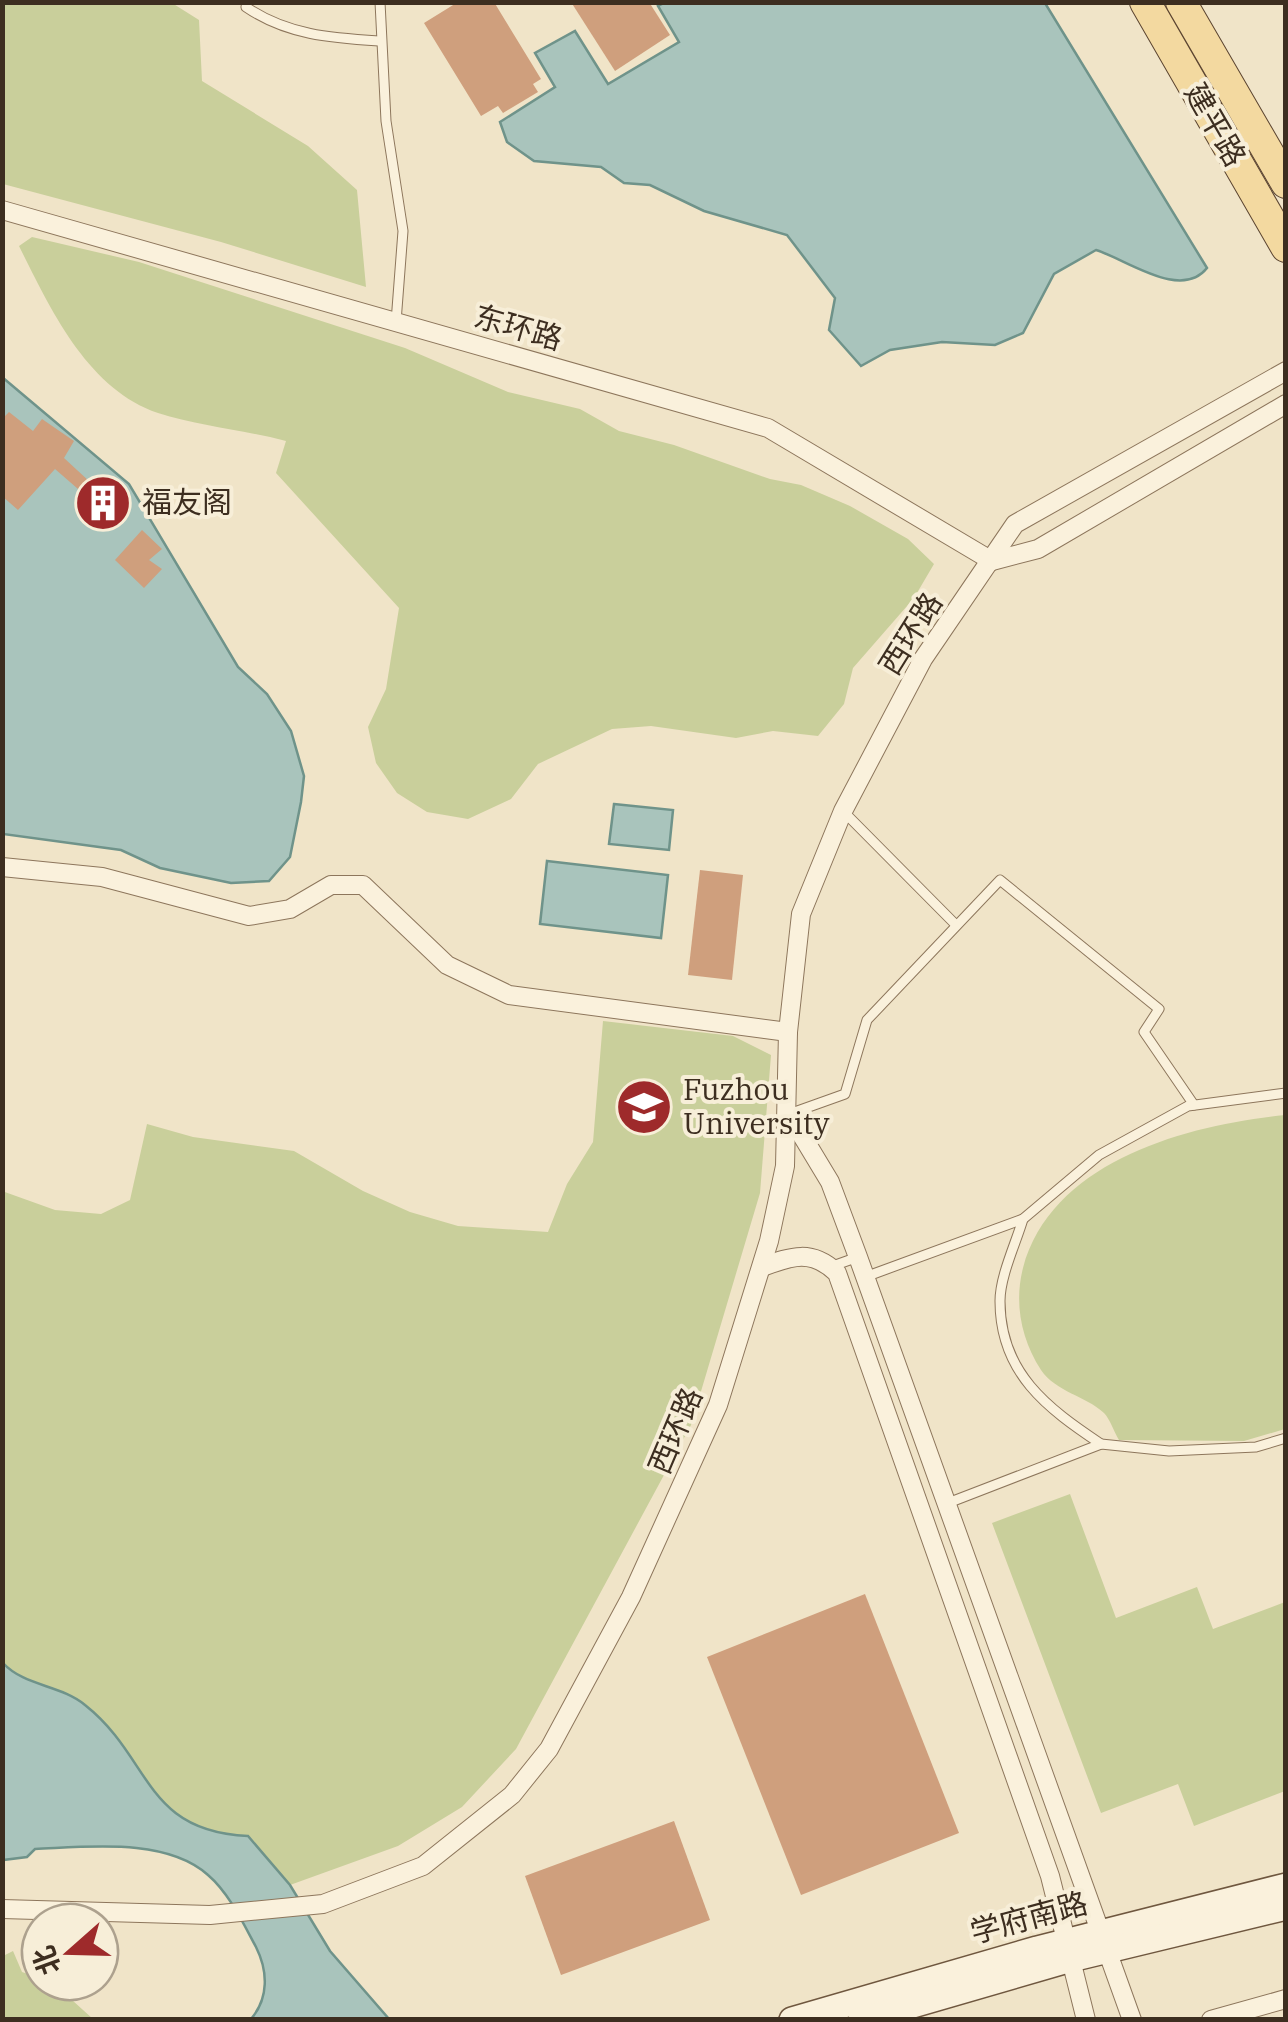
<svg xmlns="http://www.w3.org/2000/svg" width="1288" height="2022" font-family="'IBM Plex Serif','Noto Sans SC',serif">
<rect width="100%" height="100%" fill="#f0e4c8"/>
<!-- green -->
<g fill="#c9cf9b">
<path d="M2,3H172L199,20L202,81L308,146L357,190L366,287L221,242L3,184Z"/>
<path d="M32,237L139,262L405,348L508,392L580,409L619,431L674,445L770,479L801,485L850,506L908,539L934,564L914,598L853,668L844,704L818,736L773,731L736,738L651,726L612,729L538,764L511,799L468,819L427,812L397,793L376,763L368,727L386,689L399,608L276,473L286,441C244,430 198,426 158,413C87,389 50,308 19,246Z"/>
<path d="M603,1021L733,1036L771,1055L760,1193L691,1425L516,1749L462,1807L398,1846L290,1885L248,1836C143,1831 151,1759 85,1705C61,1685 24,1686 3,1663L2,1191L55,1210L101,1214L130,1200L147,1124L193,1137L294,1151L363,1191L410,1212L458,1226L548,1232L567,1184L593,1142Z"/>
<path d="M1285,1115V1429L1244,1441L1119,1440C1114,1432 1110,1419 1104,1413C1086,1396 1056,1392 1041,1370C1021,1339 1014,1303 1023,1268C1052,1160 1188,1125 1285,1115Z"/>
<path d="M1070,1494L1116,1618L1197,1587L1213,1629L1285,1602V1791L1194,1826L1178,1784L1101,1813L992,1523Z"/>
<path d="M13,1951L22,1972L40,1978V1982H52L93,2019H3V1956Z"/>
</g>
<!-- water -->
<g fill="#a9c4bc" stroke="#6f938a" stroke-width="2.5">
<path d="M664,3H1045L1207,268C1181,301 1126,259 1096,250L1054,274L1023,333L995,345L942,342L890,350L861,366L829,330L835,298L787,235L704,211L650,185L624,183L601,167L534,161L507,142L500,122L555,87L535,53L575,31L608,84L679,42L658,6Z"/>
<path d="M2,377L129,484L238,667L267,694L291,731L304,776L301,802L290,857L269,881L231,883L160,868L121,850L3,834Z"/>
<path d="M614,804L673,810L669,850L609,844Z"/>
<path d="M547,861L668,875L661,938L540,924Z"/>
<path d="M3,1663C24,1686 61,1685 85,1705C152,1758 143,1831 248,1836L290,1885L330,1951L389,2019H251C269,1998 268,1971 256,1947C243,1923 229,1893 208,1875C166,1837 86,1847 35,1849L27,1857L3,1860Z"/>
</g>
<!-- building -->
<g fill="#cf9f7d">
<path d="M458,2H494L541,79L533,84L538,92L503,113L498,106L481,116L424,23Z"/>
<path d="M571,2H649L670,35L615,71Z"/>
<path d="M9,412L33,431L42,419L74,441L64,458L116,506L108,515L55,469L18,510L2,496V419Z"/>
<path d="M142,530L162,549L149,560L162,569L144,588L115,560Z"/>
<path d="M700,870L743,875L732,980L688,975Z"/>
<path d="M865,1594L959,1833L801,1895L707,1657Z"/>
<path d="M674,1821L710,1920L561,1975L525,1876Z"/>
</g>
<g fill="none" stroke-linecap="round" stroke-linejoin="round">
<!-- service casing -->
<g stroke="#8d765c" stroke-width="11">
<g id="service">
<path d="M247,2L246,7C287,35 331,38 379,41"/>
<path d="M380,2L386,121L403,231L396,322"/>
<path d="M843,811L956,925"/>
<path d="M789,1114L845,1094L867,1020L1000,880L1159,1009L1144,1032L1194,1105"/>
<path d="M1023,1219C1016,1243 1000,1276 1000,1301C1000,1373 1047,1408 1101,1444"/>
<path d="M830,1267L858,1257"/>
<path d="M865,1277L1023,1219L1099,1155L1188,1106L1286,1093"/>
<path d="M948,1503L1101,1444L1169,1451L1256,1447L1286,1438"/>
</g>
</g>
<!-- minor casing -->
<g stroke="#8d765c" stroke-width="20">
<g id="minor">
<path d="M2,210L768,428L992,561"/>
<path d="M992,561L1038,549L1286,404"/>
<path d="M2,867L102,877L249,916L290,909L331,885H363L447,965L509,995L788,1032"/>
<path d="M789,1114L830,1182L858,1257L1132,2020"/>
<path d="M762,1267C792,1256 812,1249 837,1273L1050,1876L1086,2020"/>
<path d="M2,1909L210,1915L323,1904L423,1866L512,1795L549,1749L631,1597L718,1405L769,1241L785,1166L788,1032L801,914L843,811L923,659L1015,524L1286,371"/>
<path d="M1211,2020L1286,1999"/>
</g>
</g>
<!-- secondary casing -->
<g stroke="#6f573f" stroke-width="28">
<g id="secondary">
<path d="M792,2020L1037,1949L1286,1886"/>
<path d="M861,2020L1071,1959L1286,1907"/>
</g>
</g>
<!-- primary casing -->
<g stroke="#5b4430" stroke-width="32">
<g id="primary">
<path d="M1145,2L1286,247"/>
<path d="M1181,2L1286,183"/>
</g>
</g>
<!-- service -->
<use href="#service" stroke="#faf1dc" stroke-width="9"/>
<!-- minor -->
<use href="#minor" stroke="#faf1dc" stroke-width="18"/>
<!-- secondary -->
<use href="#secondary" stroke="#faf1dc" stroke-width="25"/>
<!-- primary -->
<use href="#primary" stroke="#f3d9a0" stroke-width="30"/>
</g>
<!-- icons -->
<defs>
<g id="building-disc" transform="scale(2.875)"><circle r="9.5" fill="#9e2a2b" stroke="#f7eed8"/><path d="M-4-6H4V6H1V3H-1V6H-4ZM-2.5-4.3h1.7v1.8h-1.7ZM.8-4.3h1.7v1.8H.8ZM-2.5-1h1.7V.8h-1.7ZM.8-1h1.7V.8H.8Z" fill="#fff"/></g>
<g id="university-disc" transform="scale(2.875)"><circle r="9.5" fill="#9e2a2b" stroke="#f7eed8"/><path d="M0-5L7-2L0 1L-7-2ZM-4 1L0 2.5L4 1V4Q0 6-4 4Z" fill="#fff"/></g>
</defs>
<g fill-rule="evenodd">
<use href="#building-disc" x="103" y="503"/>
<use href="#university-disc" x="644" y="1107"/>
</g>
<g text-anchor="middle" stroke-width="8" stroke-linejoin="round" paint-order="stroke">
<!-- street labels -->
<g font-size="30" fill="#3d2e20" stroke="#f7eed8">
<text transform="translate(1215 125) rotate(60)" y="10">建平路</text>
<text transform="translate(518 328) rotate(16)" y="10">东环路</text>
<text transform="translate(911 634) rotate(-58)" y="10">西环路</text>
<text transform="translate(676 1431) rotate(-67)" y="10">西环路</text>
<text transform="translate(1029 1918) rotate(-15)" y="10">学府南路</text>
</g>
<!-- poi labels -->
<g font-size="30" fill="#3d2e20" stroke="#f7eed8" text-anchor="start">
<text x="142" y="513">福友阁</text>
<text x="683" y="1100">Fuzhou<tspan x="683" dy="34">University</tspan></text>
</g>
</g>
<!-- border -->
<rect width="1288" height="2022" fill="none" stroke="#3d2e20" stroke-width="10"/>
<!-- north arrow -->
<g transform="translate(70 1952) rotate(250)"><circle r="48" fill="#f7eed8" stroke="#ada18e" stroke-width="2.5"/>
<path d="M0-8L18 38L0 25L-18 38Z" fill="#9e2a2b"/>
<text y="-15" font-size="28" font-weight="bold" text-anchor="middle" fill="#3d2e20">北</text>
</g>
</svg>
